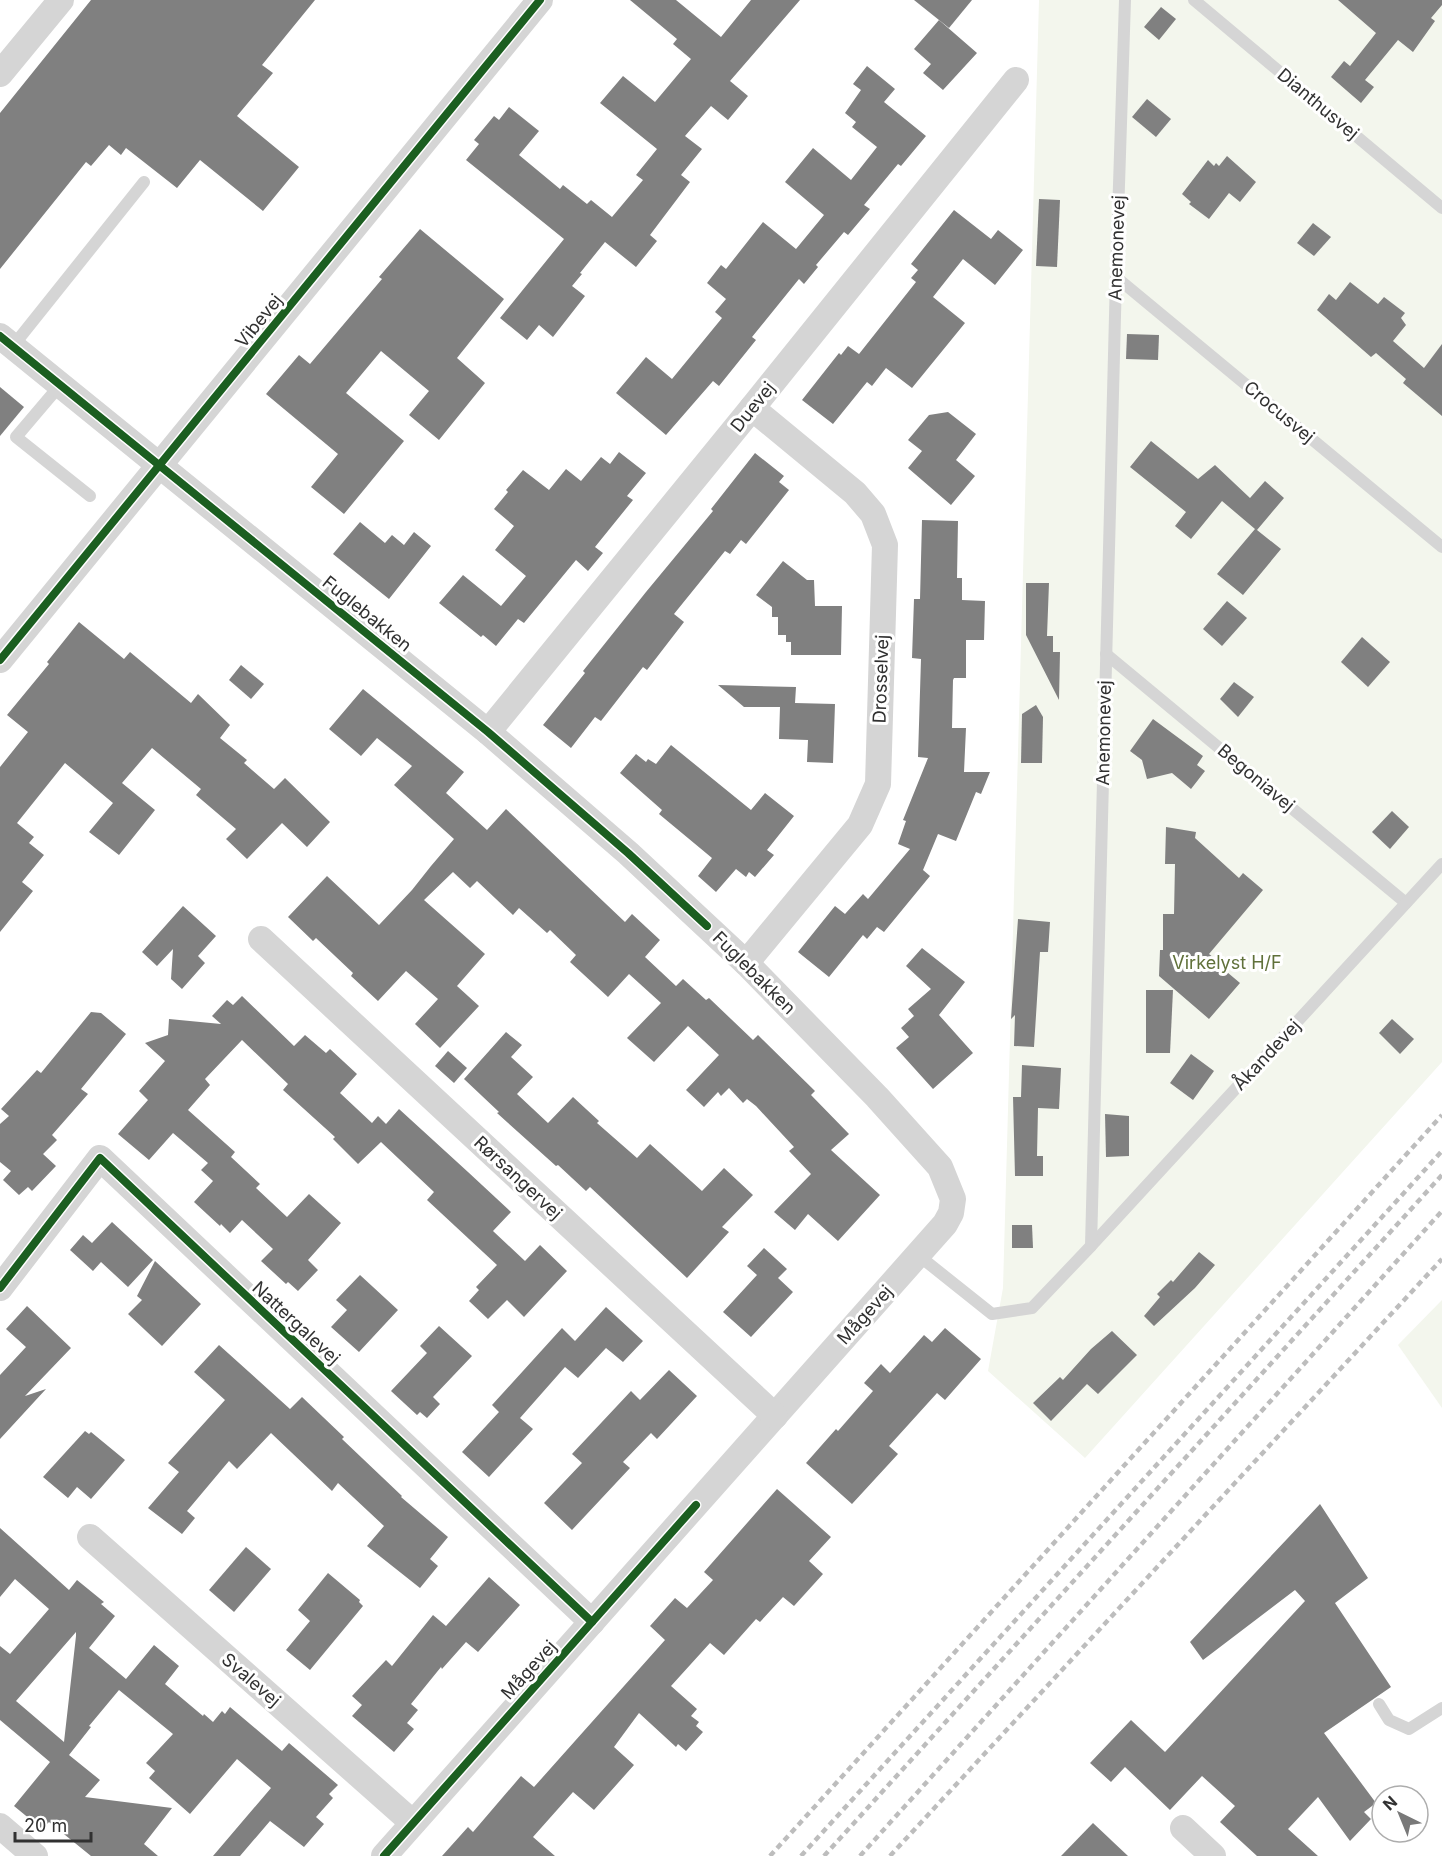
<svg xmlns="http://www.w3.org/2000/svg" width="1442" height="1856" font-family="Inter,sans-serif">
<rect width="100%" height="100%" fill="#fff"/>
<!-- green -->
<g fill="#f3f6ed">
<path d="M1039,0H1442V1062L1085,1458L988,1371L1003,1288Z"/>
<path d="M1442,1300V1408L1398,1345Z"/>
</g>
<!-- building -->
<g fill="#808080" fill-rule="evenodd">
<path d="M91,0H315L262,65L273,73L237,116L299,167L263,211L200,160L177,188L126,148L121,155L109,145L91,166L86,162L0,269V113Z"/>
<path d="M630,0H676L721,37L751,0H800L730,81L748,96L728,120L711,106L685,136L702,149L681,175L690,182L650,235L657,241L636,267L605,242L580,273L582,274L572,286L585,296L553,337L539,325L527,340L500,318L564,239L466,160L479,144L474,140L494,116L499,120L509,107L539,131L519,155L560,189L563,185L587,204L591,200L612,217L643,180L636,175L657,149L600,103L623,76L655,102L691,59L673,44L677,39Z"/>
<path d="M914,0H972L949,28Z"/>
<path d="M1338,0H1442V5L1431,18L1435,21L1413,52L1398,40L1365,80L1374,87L1361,103L1331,77L1344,61L1350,66L1376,33Z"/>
<path d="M1161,7L1176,19L1159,40L1144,27Z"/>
<path d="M939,20L977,53L943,90L923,73L931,64L914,49Z"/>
<path d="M867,66L895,89L884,102L926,136L901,166L898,164L864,205L870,209L848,235L844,232L816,265L818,267L804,284L799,279L752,337L756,340L719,386L713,381L666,435L616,393L646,357L672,379L722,318L715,312L726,299L707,283L721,265L726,269L763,222L796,249L824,215L785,182L813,148L851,180L877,147L852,127L856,122L845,113L861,90L853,84Z"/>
<path d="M1147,99L1171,119L1156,137L1132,117Z"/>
<path d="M1227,156L1256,182L1240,202L1229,193L1209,219L1189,204L1191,202L1182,194L1208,160L1214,166L1216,163L1219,166Z"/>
<path d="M1039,199L1060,200L1057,267L1036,266Z"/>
<path d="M954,210L991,239L998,230L1023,250L995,285L963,259L933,297L965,323L912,388L886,368L872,386L867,382L833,424L802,400L839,353L841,355L848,346L859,354L916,282L911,278L918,270L911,264Z"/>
<path d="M1313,223L1331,237L1314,256L1297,243Z"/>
<path d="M420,229L504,299L457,358L485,383L439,440L409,415L429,391L381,351L346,393L404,441L344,514L311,487L338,454L266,394L299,355L310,364L382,279L379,277Z"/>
<path d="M1350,282L1378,304L1384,297L1405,313L1401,318L1406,325L1393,341L1424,368L1442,344V416L1403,383L1406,379L1376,353L1371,357L1317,310L1329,294L1336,300Z"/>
<path d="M1127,334L1159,335L1158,360L1126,359Z"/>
<path d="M0,387L24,407L0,436Z"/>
<path d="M948,412L976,434L956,460L975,476L951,505L908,468L922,451L908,440L929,415Z"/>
<path d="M1151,441L1198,479L1215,465L1250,498L1265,481L1284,498L1257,530L1281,549L1243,595L1217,574L1255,529L1222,501L1191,539L1175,526L1186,512L1130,467Z"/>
<path d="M619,452L646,473L627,496L633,500L595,547L603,553L588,571L576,560L524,623L518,619L496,646L483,635L481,637L439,603L463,575L501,606L526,576L495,550L514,526L494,509L508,492L506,490L523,470L549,490L566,469L581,481L601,457L610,464Z"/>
<path d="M755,453L784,476L779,482L789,490L746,544L741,540L730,554L725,551L674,614L684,622L647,670L643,667L601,721L595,717L571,748L543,725L585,673L583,671L646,592L713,511L711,509Z"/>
<path d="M922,520L958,521L957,578H962V600L985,601L984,640H966V678H954L953,680L952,728H966L964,772H990L981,794L976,792L956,841L938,834L923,870L930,876L884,932L877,927L867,939L863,935L829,977L798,952L835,906L845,914L863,894L868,899L910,849L898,844L906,821L903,820L928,758L918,757L921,659L912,658L914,599H920Z"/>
<path d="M360,522L385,543L392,535L404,545L414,532L431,546L389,599L333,554Z"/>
<path d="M783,561L807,580H814L815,606H842L841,655H791V642H786V635H778V617H772V607L756,595Z"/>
<path d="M1026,583H1049L1047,636H1053V652H1060L1059,700L1026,635Z"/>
<path d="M1227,601L1247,618L1222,646L1203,629Z"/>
<path d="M79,622L124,659L130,652L191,703L198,694L230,725L220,738L247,760L244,763L274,789L285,778L330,822L307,847L282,823L247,859L226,839L236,829L196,795L201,789L152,748L122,783L155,810L119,855L89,832L113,803L65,763L17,823L34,837L29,843L44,855L22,882L33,891L0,932V767L28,732L7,715L49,664L47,662Z"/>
<path d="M1362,637L1390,662L1368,687L1341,662Z"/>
<path d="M241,665L264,684L251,699L229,680Z"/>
<path d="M1234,682L1254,697L1238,717L1220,699Z"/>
<path d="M718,685L796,687L795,703L835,704L833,763L807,762L808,740L779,739L780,707H744Z"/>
<path d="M363,689L464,772L446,793L487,830L506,809L625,922L632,914L660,940L645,957L676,986L683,979L706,1000L709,998L753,1040L758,1035L815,1091L811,1095L849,1134L831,1150L880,1195L838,1241L808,1214L795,1230L774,1212L811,1174L789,1151L794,1147L756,1106L747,1099L743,1103L729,1088L721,1096L718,1092L704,1107L686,1090L719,1055L688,1026L654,1062L627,1038L661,1003L629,974L608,997L570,962L576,955L550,930L547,933L519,908L513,915L477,881L470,888L453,872L424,900L485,954L457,986L479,1006L440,1048L415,1024L438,999L406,971L378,1001L351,976L353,973L316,938L313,941L288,917L327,876L379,925L412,890L431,866L454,839L394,785L412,766L377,738L361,756L329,729Z"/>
<path d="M1036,705L1043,717L1042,763H1021L1022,714Z"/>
<path d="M1153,719L1203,756L1197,765L1205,771L1191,789L1172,773L1147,779L1142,760L1130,751Z"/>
<path d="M671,745L751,810L765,793L794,816L767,850L774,855L755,877L749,872L746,877L736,869L716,892L698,876L712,858L659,814L662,810L620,773L636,754L646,762L648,759L656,764Z"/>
<path d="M1392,811L1409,827L1390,849L1372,832Z"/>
<path d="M1166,827L1196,832L1195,838L1239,878L1243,873L1263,890L1209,954L1223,965L1221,967L1240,983L1209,1019L1159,976L1160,950H1163V914H1174L1175,864H1165Z"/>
<path d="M183,906L216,936L198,956L205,963L182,989L171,979L173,949L157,966L142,952Z"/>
<path d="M1018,919L1050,922L1048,952H1040L1034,1047L1014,1046L1015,1015L1011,1019Z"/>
<path d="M922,948L965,982L939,1015L973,1053L933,1089L896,1048L909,1037L901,1028L914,1016L908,1009L931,989L906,966Z"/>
<path d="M1146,990H1173L1170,1053H1146Z"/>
<path d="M242,996L294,1046L305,1035L326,1053L330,1049L357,1074L340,1093L372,1123L378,1116L386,1124L399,1109L468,1172L511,1212L493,1231L525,1261L540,1245L567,1271L524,1317L507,1300L488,1319L469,1301L479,1290L476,1287L497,1265L427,1200L434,1192L381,1142L358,1164L333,1139L335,1137L283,1090L288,1084L242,1040L205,1079L210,1085L188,1110L235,1152L231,1157L260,1184L256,1188L287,1217L309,1194L341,1223L308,1260L318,1270L298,1291L288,1282L286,1284L261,1261L273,1249L242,1220L230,1233L221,1224L220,1226L194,1202L213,1181L201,1170L208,1163L173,1133L149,1160L118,1134L148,1100L139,1091L165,1061L145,1043L168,1035L169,1019L221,1024L212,1016L227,1000L233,1005Z"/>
<path d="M91,1012L101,1013L126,1034L81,1089L88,1094L52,1135L57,1140L43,1154L56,1166L32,1191L28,1187L19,1195L3,1180L11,1171L0,1162V1124L9,1116L1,1109L37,1070L41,1073Z"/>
<path d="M1392,1019L1414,1039L1400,1054L1379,1033Z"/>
<path d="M506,1032L522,1045L511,1057L533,1077L517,1094L548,1123L573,1097L599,1121L597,1123L637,1158L650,1144L702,1191L724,1168L753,1195L722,1227L729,1232L687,1278L590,1187L586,1191L558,1165L556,1166L497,1113L499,1112L464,1079Z"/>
<path d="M448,1051L467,1068L454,1083L435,1066Z"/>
<path d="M1191,1054L1214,1071L1193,1100L1170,1083Z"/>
<path d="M1022,1065L1061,1068L1059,1109L1038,1108L1037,1156H1043V1176H1015L1013,1097H1021Z"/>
<path d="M1105,1114L1129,1116V1156L1106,1157Z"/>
<path d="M112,1222L153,1260L128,1287L101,1262L93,1271L70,1250L83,1235L92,1243Z"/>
<path d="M1012,1225H1032L1033,1248H1012Z"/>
<path d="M764,1248L787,1269L778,1278L793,1292L751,1337L723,1312L757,1275L747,1266Z"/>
<path d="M1199,1252L1215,1265L1195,1288L1154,1326L1144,1316L1160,1297L1157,1294L1171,1280L1173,1282Z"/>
<path d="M155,1261L201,1304L162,1346L128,1314L142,1300L137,1296Z"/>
<path d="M360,1275L398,1310L359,1352L331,1327L347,1310L336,1300Z"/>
<path d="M27,1306L71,1348L25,1396L46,1389L0,1439V1375L26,1347L6,1329Z"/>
<path d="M606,1307L643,1341L623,1362L606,1348L578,1378L565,1367L520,1418L533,1429L489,1477L462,1452L499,1412L492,1405L562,1328L575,1341Z"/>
<path d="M439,1326L472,1356L433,1397L440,1404L427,1418L420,1412L417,1415L391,1391L427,1353L420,1346Z"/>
<path d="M945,1328L981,1359L945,1400L937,1393L889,1446L898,1454L852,1504L806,1463L836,1429L838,1431L873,1391L864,1383L881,1364L890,1373L924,1335L932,1342Z"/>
<path d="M1112,1331L1137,1355L1098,1394L1087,1384L1051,1421L1033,1403L1060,1377L1063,1380L1091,1349Z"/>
<path d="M219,1345L290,1409L302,1397L344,1437L342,1439L402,1496L401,1497L448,1537L430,1559L438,1566L420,1588L367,1546L384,1526L338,1483L332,1491L271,1433L237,1469L229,1461L187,1511L195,1518L182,1534L148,1508L179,1472L168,1463L225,1400L194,1372Z"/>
<path d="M669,1370L697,1396L657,1439L651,1433L623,1462L630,1468L572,1530L544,1503L582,1463L572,1454L631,1391L640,1400Z"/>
<path d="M85,1431L89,1434L91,1432L125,1460L91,1499L77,1487L68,1498L43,1477Z"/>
<path d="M777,1489L831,1537L809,1561L823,1574L794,1606L783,1597L760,1622L756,1619L724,1655L710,1643L671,1686L697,1709L691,1716L699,1722L696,1726L703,1732L686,1751L678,1744L676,1747L639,1713L614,1747L634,1765L594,1810L573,1792L533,1837L555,1856H442L468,1827L473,1832L521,1776L534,1787L665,1640L650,1626L675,1598L687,1608L713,1580L704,1572Z"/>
<path d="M1320,1504L1368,1578L1335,1603L1391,1687L1324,1733L1376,1803L1364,1812L1371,1819L1350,1841L1318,1797L1288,1829L1318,1856H1257L1220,1822L1235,1806L1202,1776L1170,1810L1125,1767L1111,1782L1090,1763L1131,1720L1165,1752L1305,1601L1295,1590L1203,1660L1190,1642Z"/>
<path d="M0,1528L69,1590L77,1580L104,1602L101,1604L115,1616L89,1648L126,1679L154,1645L179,1666L165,1684L203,1716L204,1714L213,1722L222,1711L225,1714L230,1707L282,1751L289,1743L338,1785L329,1794L333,1798L316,1817L324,1824L304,1847L270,1821L240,1856H213L271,1788L237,1759L190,1814L149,1778L155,1771L146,1763L173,1734L119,1690L89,1726L91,1727L69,1755L100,1780L85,1797L172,1808L144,1844L158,1856H91L49,1822L42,1829L14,1806L50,1762L0,1720V1646L10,1654L49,1609L15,1579L0,1597ZM76,1632V1636L64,1742L16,1701Z"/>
<path d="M246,1547L271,1569L234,1612L209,1590Z"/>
<path d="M328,1573L360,1600L359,1602L363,1606L310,1670L286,1650L310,1621L298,1610Z"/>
<path d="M489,1577L520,1605L478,1652L466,1642L442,1669L441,1667L411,1704L418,1710L407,1723L414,1729L394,1752L352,1716L362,1705L352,1696L386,1660L392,1666L433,1615L446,1626Z"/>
<path d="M1093,1823L1128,1856H1061Z"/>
</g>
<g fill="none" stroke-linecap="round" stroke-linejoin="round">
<!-- lane -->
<g stroke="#d5d5d5" stroke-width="12">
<path d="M1194,0L1442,208"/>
<path d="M1116,277L1442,547"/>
<path d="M13,346L144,182"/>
<path d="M61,384L16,437L90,496"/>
<path d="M1106,654L1406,903"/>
<path d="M1091,1246L1442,864"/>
<path d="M918,1255L992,1314L1032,1308L1091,1246L1116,277L1125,0"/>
<path d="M1379,1704L1389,1720L1409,1729L1442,1708"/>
</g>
<!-- street -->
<g stroke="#d5d5d5" stroke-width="26">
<path d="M0,74L61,0"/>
<path d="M0,336L488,732L628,853L746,963L877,1097L940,1167L953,1199L951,1213L945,1224L384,1856"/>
<path d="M0,660L540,0"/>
<path d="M488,732L752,408L1016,80"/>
<path d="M261,939L775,1416"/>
<path d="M746,963L860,825L878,784L885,545L873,514L855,493L752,408"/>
<path d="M0,1288L100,1158L592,1622"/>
<path d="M90,1537L413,1823"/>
<path d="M0,1826L35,1856"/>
<path d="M1183,1828L1213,1856"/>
</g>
<!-- rail -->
<g stroke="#bdbdbd" stroke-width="4.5" stroke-dasharray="6 4.5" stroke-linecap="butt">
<path d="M770,1856L1442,1115"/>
<path d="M801,1856L1442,1151"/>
<path d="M824,1856L1442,1175"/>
<path d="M860,1856L1442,1211"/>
<path d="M890,1856L1442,1259"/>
</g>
<!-- cycleway casing -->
<g stroke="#fff" stroke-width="11">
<g id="cycleway">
<path d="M0,336L488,732L628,853L707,926"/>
<path d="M0,660L540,0"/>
<path d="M0,1288L100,1158L592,1622"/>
<path d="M384,1856L696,1505"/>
</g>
</g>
<!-- cycleway -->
<use href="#cycleway" stroke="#1b5e20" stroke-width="8"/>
</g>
<g text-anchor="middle" stroke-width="6" stroke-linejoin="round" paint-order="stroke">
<!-- street labels -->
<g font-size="18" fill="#313131" stroke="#fff">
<text transform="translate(1318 104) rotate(40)" y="6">Dianthusvej</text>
<text transform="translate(1117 248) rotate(-88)" y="6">Anemonevej</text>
<text transform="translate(259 321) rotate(-51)" y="6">Vibevej</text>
<text transform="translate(753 407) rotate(-51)" y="6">Duevej</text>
<text transform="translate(1279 412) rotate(40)" y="6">Crocusvej</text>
<text transform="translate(367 614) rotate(39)" y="6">Fuglebakken</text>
<text transform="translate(881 679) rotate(-88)" y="6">Drosselvej</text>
<text transform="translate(1104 733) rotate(-89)" y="6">Anemonevej</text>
<text transform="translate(1256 778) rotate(40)" y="6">Begoniavej</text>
<text transform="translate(754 973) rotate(45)" y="6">Fuglebakken</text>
<text transform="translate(1267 1055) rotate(-47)" y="6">Åkandevej</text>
<text transform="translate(518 1178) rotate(43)" y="6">Rørsangervej</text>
<text transform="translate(865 1315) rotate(-48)" y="6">Mågevej</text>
<text transform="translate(296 1323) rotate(43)" y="6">Nattergalevej</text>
<text transform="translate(529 1670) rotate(-48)" y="6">Mågevej</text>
<text transform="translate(251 1680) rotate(41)" y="6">Svalevej</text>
</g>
<!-- park labels -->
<g font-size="18" fill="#60713a" stroke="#fff">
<text x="1227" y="969">Virkelyst H/F</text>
</g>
</g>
<!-- north arrow -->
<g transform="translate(1400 1814) rotate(317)"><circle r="28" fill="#ffffff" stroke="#adadad" stroke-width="1.5"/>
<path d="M0-4.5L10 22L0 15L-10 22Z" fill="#797979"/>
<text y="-9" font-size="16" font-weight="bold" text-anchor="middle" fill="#313131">N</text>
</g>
<!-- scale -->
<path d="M15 1832v9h76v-9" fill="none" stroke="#313131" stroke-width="3"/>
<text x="24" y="1832" font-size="18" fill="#313131" stroke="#ffffff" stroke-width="4.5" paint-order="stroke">20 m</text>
</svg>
